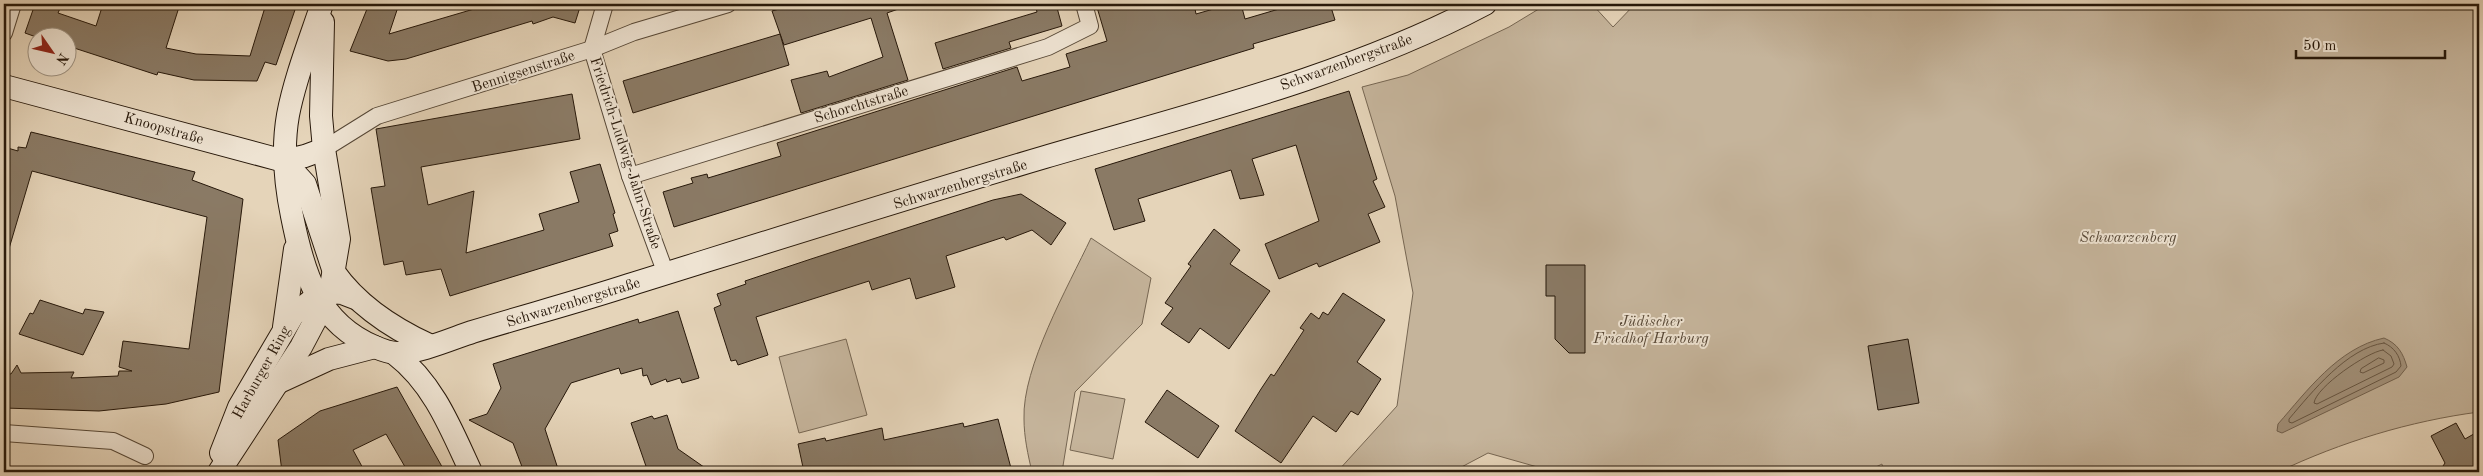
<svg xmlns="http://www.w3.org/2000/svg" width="2483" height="476" font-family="'Old Standard TT',serif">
<rect width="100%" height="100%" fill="#e5d4b9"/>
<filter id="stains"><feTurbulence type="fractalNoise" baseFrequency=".004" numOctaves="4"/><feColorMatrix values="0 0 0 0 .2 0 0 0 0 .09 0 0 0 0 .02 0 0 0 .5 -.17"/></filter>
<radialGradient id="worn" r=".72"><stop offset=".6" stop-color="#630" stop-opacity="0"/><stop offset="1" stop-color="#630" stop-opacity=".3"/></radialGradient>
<!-- green -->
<g fill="#c5b49b" stroke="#766652">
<path d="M1547,4H1592L1613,27L1635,4H2479V412C2410,421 2341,442 2278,472H1883L1882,464L1866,472H1555L1488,453L1452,472H1337L1397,406L1413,293L1395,196L1362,87L1408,75L1509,27Z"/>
<path d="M1091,238L1151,278L1142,324L1075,392L1062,472H1032C1028,455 1024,437 1024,419C1022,367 1068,287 1091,238Z"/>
<path d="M846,339L867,415L799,433L779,357Z"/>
<path d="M1081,391L1125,399L1113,459L1070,450Z"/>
</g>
<!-- water -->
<path fill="#a4947e" stroke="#726250" d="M2384,338C2398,344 2403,353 2407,367L2399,377L2282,433L2277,431L2278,424C2307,391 2338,348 2384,338Z"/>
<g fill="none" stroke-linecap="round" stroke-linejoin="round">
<!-- shore -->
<g stroke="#665644" stroke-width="1">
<path d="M2384,343C2394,347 2400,356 2401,366L2396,372L2292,423L2289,422V419C2312,392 2347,348 2384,343Z"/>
<path d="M2383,350L2391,356L2394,364L2392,367L2317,404L2314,403C2316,387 2367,352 2383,350Z"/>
<path d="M2379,358L2384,360V363L2363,373L2360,372L2361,369Z"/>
</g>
</g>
<!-- building -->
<g fill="#8a7a65" stroke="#27180a">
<path d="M35,4H62L58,13L96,26L103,4H180L166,48L196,54L250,56L266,4H297L276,65L265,62L257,81L194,80L158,72L157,75L68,46V38H39L25,33Z"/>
<path d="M369,4H399L389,34L491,4H584V6L580,7L575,23L553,17L533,24L532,21L406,59L388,61L350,51Z"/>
<path d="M797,4H904V7L887,13L908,80L801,113L791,80L827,71L829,77L883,57L871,18L784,45L772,11Z"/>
<path d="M1049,4H1056L1062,26L1009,42L1011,48L943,69L935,43L1037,12L1036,8Z"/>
<path d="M1096,4H1194L1196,14L1231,4H1241L1245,19L1296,4H1330L1335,20L1253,44L1254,48L674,227L663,192L693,183L691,178L707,174L708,178L781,156L777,143L1017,67L1022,81L1070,67L1066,54L1107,41Z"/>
<path d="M780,34L789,65L633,113L623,81Z"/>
<path d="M1349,91L1377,179L1373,181L1385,207L1368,214L1380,242L1319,267L1317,263L1279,279L1265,244L1319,221L1296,145L1252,159L1264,195L1240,199L1231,170L1138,199L1145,221L1114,230L1095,169Z"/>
<path d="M572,94L580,139L421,167L428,205L474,191L466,253L544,230L539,214L579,202L570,172L600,164L615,213L613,214L618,231L609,234L613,246L450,296L441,269L406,275L403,261L384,265L371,188L385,186L376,129Z"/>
<path d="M31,132L195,172L192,180L243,199L219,392L166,404L99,411L4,408V373L11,374L17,365L21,373L74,372L71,378L118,376L119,371H132L119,367L123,341L189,349L207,217L32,171L8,252L4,251V147L18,151V147L26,148Z"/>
<path d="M1021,194L1066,223L1051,245L1032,230L1006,240L1004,237L946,256L955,287L916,299L910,278L872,290L869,281L756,317L768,355L738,365L736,360L731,361L714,308L721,305L717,294L746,284L745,281L811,259L993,200Z"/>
<path d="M1214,229L1240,250L1230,264L1270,291L1229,349L1200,328L1189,343L1161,324L1173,308L1165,303L1191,266L1188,264Z"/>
<path d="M1546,265H1585V353H1569L1555,339V296H1546Z"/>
<path d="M1343,293L1385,320L1357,362L1381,379L1358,415L1351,411L1336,432L1313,416L1281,463L1235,431L1261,389L1271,374L1274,376L1304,330L1300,328L1311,313L1319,319L1323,312L1328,315Z"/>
<path d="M40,300L83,314L85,309L104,312L83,355L19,334L30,313L33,314Z"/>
<path d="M678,311L699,378L682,383L680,378L667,382L666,379L651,385L647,375L643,376L642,368L621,374L619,368L571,383L545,429L559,472H524L513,443L469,420L487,414L501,388L493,364L638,319L639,323Z"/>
<path d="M1908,339L1919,403L1878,410L1868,346Z"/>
<path d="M397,387L445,472H408L386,434L353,450L365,472H282L278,440L320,411Z"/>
<path d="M1167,390L1219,426L1198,458L1145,422Z"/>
<path d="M667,415L678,449L711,472H648L631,423L652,416L654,419Z"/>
<path d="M998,419L1012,472H804L798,444L825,438L826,441L882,428L884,440L963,423L964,427Z"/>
<path d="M2456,423L2465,439L2479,431V472H2439L2445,463L2431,436Z"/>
</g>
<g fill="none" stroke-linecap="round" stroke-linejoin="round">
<!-- street casing -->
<g stroke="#564736" stroke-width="18">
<g id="street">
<path d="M605,4L592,49L630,176L666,274"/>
<path d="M4,33L13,4"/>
<path d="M324,149L377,116L592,49L634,32L728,4"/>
<path d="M630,176L1048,47L1090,26L1084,4"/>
<path d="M4,433L113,441L145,456"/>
</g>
</g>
<!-- secondary casing -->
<g stroke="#27180a" stroke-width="24">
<g id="secondary">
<path d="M322,4C310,40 295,78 288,115C282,149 285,182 292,216C303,271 317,323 375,347C382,350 391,353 397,353C419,353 451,339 472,332C524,316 577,302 629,285C767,242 906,198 1045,157C1192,114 1349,76 1485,4"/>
<path d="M4,86L284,161L305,156L324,149"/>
<path d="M284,161L305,184L334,272C358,306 392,328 429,345"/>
<path d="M284,327L295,249"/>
<path d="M395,354C434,384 451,429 471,472"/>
<path d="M279,382L329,359L375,347"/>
<path d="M221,453L239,407L293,315L317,296L330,292L342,293L355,298"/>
<path d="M219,472L301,347L330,292L339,239L324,149L321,116L323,22"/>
</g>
</g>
<!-- street -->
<use href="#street" stroke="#eee3d2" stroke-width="16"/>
<!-- secondary -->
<use href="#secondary" stroke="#eee3d2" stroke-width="22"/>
</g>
<g text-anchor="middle" stroke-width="4" stroke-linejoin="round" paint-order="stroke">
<!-- street labels -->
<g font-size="15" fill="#27180a" stroke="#eee3d2">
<text transform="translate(1346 62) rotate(-20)" y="5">Schwarzenbergstraße</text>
<text transform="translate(523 71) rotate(-18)" y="5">Bennigsenstraße</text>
<text transform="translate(861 104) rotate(-17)" y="5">Schorchtstraße</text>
<text transform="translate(164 128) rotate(16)" y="5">Knoopstraße</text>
<text transform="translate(626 153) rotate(72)" y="5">Friedrich-Ludwig-Jahn-Straße</text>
<text transform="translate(960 184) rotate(-17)" y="5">Schwarzenbergstraße</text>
<text transform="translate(573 302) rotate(-17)" y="5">Schwarzenbergstraße</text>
<text transform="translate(261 372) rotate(-61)" y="5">Harburger Ring</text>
</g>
<!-- park labels -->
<g font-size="15" font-style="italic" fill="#564736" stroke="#eee3d2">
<text x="2128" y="242">Schwarzenberg</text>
<text x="1651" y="326">Jüdischer<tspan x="1651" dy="17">Friedhof Harburg</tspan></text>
</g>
</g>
<!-- margin -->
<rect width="2483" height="476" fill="none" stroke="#e5d4b9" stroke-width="20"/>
<rect x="5" y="5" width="2473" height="466" fill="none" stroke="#27180a" stroke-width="2.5"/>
<rect x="10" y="10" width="2463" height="456" fill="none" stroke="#27180a"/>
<!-- north arrow -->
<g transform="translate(52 52) rotate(124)"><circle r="24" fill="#eee3d2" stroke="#9e9282"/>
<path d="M0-4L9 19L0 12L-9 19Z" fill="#8f2418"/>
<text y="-8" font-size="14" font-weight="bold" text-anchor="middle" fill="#27180a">N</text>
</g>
<!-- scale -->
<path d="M2296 50v8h149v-8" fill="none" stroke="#27180a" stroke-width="2.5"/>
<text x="2303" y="50" font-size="15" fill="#27180a" stroke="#eee3d2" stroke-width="4" paint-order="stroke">50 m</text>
<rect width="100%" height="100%" filter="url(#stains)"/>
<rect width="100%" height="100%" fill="url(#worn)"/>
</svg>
